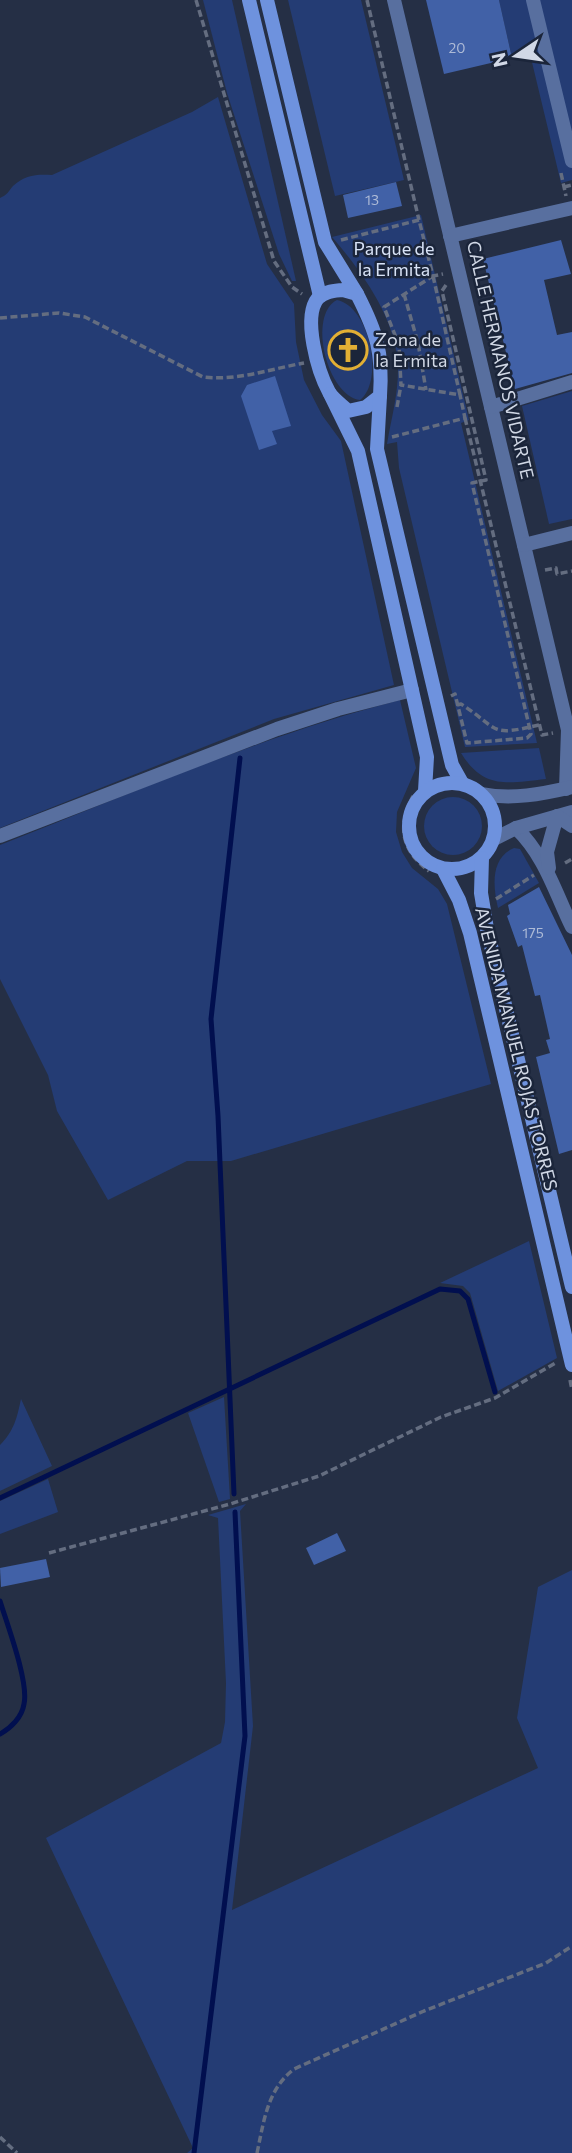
<svg xmlns="http://www.w3.org/2000/svg" width="572" height="2153" font-family="Commissioner,sans-serif">
<rect width="100%" height="100%" fill="#252f45"/>
<!-- green -->
<g fill="#243c74">
<path d="M203,0H232L296,281H292L279,254L227,93Z"/>
<path d="M288,0H361L404,180L335,196Z"/>
<path d="M499,0H572V180L561,183L530,54L512,58Z"/>
<path d="M218,97L267,264L294,304L296,342L304,380L322,415L341,441L394,685L274,719L0,828V198C7,195 8,192 13,186C25,175 36,174 52,175L192,112Z"/>
<path d="M421,215L469,420L461,423L537,743L465,747L399,468L397,442L387,444C391,420 398,395 398,370C398,321 363,273 332,237Z"/>
<path d="M337,300C369,306 385,380 360,400C327,396 307,315 337,300Z"/>
<path d="M572,391V519L549,524L522,406Z"/>
<path d="M400,700L416,768L397,812L396,832L402,852L412,868L438,889L447,904L491,1084L231,1161H187L108,1200L57,1111L48,1075L0,979V845C132,793 262,736 400,700Z"/>
<path d="M539,748L546,779C507,783 484,790 461,753Z"/>
<circle cx="453" cy="826" r="29"/>
<path d="M514,848L520,849L539,883L498,908C493,887 490,858 514,848Z"/>
<path d="M529,1241L557,1358L498,1391L470,1293L463,1286L440,1283Z"/>
<path d="M224,1397L230,1499L219,1502L188,1413Z"/>
<path d="M21,1399L52,1466L0,1491V1445C14,1431 17,1418 21,1399Z"/>
<path d="M48,1479L58,1512L0,1534V1501Z"/>
<path d="M246,1504L240,1511L253,1726L232,1910L538,1768L517,1718L538,1587L572,1570V2153H187L193,2148L46,1838L221,1743L225,1722L226,1683L218,1518L208,1515Z"/>
</g>
<g fill="none" stroke-linecap="round" stroke-linejoin="round">
<!-- stream -->
<g stroke="#010f4f" stroke-width="5">
<path d="M234,1494L218,1116L211,1019L240,758"/>
<path d="M0,1498L440,1289L460,1291L468,1299L495,1392"/>
<path d="M0,1601C7,1624 29,1682 24,1704C22,1717 11,1728 0,1734"/>
<path d="M194,2153L245,1736L235,1512"/>
</g>
</g>
<!-- building -->
<g fill="#4161a7">
<path d="M426,0H499L512,58L444,74Z"/>
<path d="M396,182L402,206L348,218L343,195Z"/>
<path d="M561,240L571,274L544,280L557,335L572,332V373L515,389L483,259Z"/>
<path d="M357,332L362,348L336,356L331,340Z"/>
<path d="M275,376L291,426L272,431L277,444L259,450L241,396L247,385Z"/>
<path d="M539,887L572,955V1150L559,1154L536,1057L550,1053L546,1040L550,1039L540,995L535,996L522,945L518,947L507,916L510,914L508,905Z"/>
<path d="M337,1533L346,1551L314,1565L306,1548Z"/>
<path d="M46,1559L50,1577L1,1587L0,1568Z"/>
</g>
<g fill="none" stroke-linecap="round" stroke-linejoin="round">
<!-- path -->
<g stroke="#646d80" stroke-width="3.5" stroke-dasharray="7 3.5" stroke-linecap="butt">
<path d="M196,0L274,261L292,287L302,294"/>
<path d="M367,0L419,220"/>
<path d="M561,173L566,196"/>
<path d="M564,187L572,185"/>
<path d="M341,240L419,220L433,276L443,274"/>
<path d="M433,276L460,395L401,385L399,345L384,307Z"/>
<path d="M446,285L442,291L486,480L472,483L531,734L527,738L467,743L455,694L451,696"/>
<path d="M404,294L418,343L426,390"/>
<path d="M0,318L59,313L85,317L203,377C238,381 270,369 304,363"/>
<path d="M397,407L401,385"/>
<path d="M465,418L542,735L553,733"/>
<path d="M392,437L465,418L460,395"/>
<path d="M545,570L556,568L557,574L572,571"/>
<path d="M457,705L461,704C501,730 488,737 539,725"/>
<path d="M413,796C397,827 401,850 429,871"/>
<path d="M565,863L572,859"/>
<path d="M496,899L534,875"/>
<path d="M570,1380L572,1390"/>
<path d="M49,1553L230,1504L319,1476L441,1417L495,1398L557,1362"/>
<path d="M0,2137L17,2153"/>
<path d="M257,2153C264,2121 267,2090 294,2069L424,2011L546,1963L572,1946"/>
</g>
<!-- street -->
<g stroke="#586f9f" stroke-width="14">
<path d="M394,0L568,730L566,789"/>
<path d="M533,0L572,161"/>
<path d="M450,236L572,208"/>
<path d="M491,407L572,382"/>
<path d="M524,545L572,533"/>
<path d="M482,794C512,800 542,794 572,787"/>
<path d="M516,828C545,856 555,892 572,927"/>
<path d="M0,836L277,729L338,709L412,690"/>
<path d="M494,839L516,828L572,812"/>
<path d="M549,868L547,852L557,816L572,826"/>
</g>
<!-- secondary -->
<g stroke="#6e92de" stroke-width="14">
<path d="M249,0L320,296"/>
<path d="M267,0L325,242L357,294"/>
<path d="M343,290L357,294C377,333 383,352 380,396L366,407L348,411C342,405 333,399 329,392C318,372 302,317 318,298C325,291 334,291 343,290Z"/>
<path d="M330,394L358,451L427,757L425,791"/>
<path d="M380,396L377,449L452,765L462,783"/>
<circle cx="452" cy="826" r="43"/>
<path d="M482,858L481,893L487,929L572,1287"/>
<path d="M443,869L459,900L470,933L572,1365"/>
</g>
</g>
<!-- icons -->
<defs>
<g id="church-ring" transform="scale(2.0125)"><circle r="9.5" fill="#1b253a" stroke="#e2af34" stroke-width="1.5"/><path d="M-1.2-6h2.4v3.5h3.3v2.4h-3.3V6h-2.4V-.1h-3.3v-2.4h3.3Z" fill="#e2af34"/></g>
</defs>
<g fill-rule="evenodd">
<use href="#church-ring" x="348" y="350"/>
</g>
<g text-anchor="middle" stroke-width="5" stroke-linejoin="round" paint-order="stroke">
<!-- number labels -->
<g font-size="14" fill="#adbad6">
<text x="457" y="53">20</text>
<text x="372" y="205">13</text>
<text x="533" y="938">175</text>
</g>
<!-- park labels -->
<g font-size="18" fill="#d8e3f7" stroke="#1b253a">
<text x="394" y="255">Parque de<tspan x="394" dy="21">la Ermita</tspan></text>
</g>
<!-- poi labels -->
<g font-size="18" fill="#d1d8e6" stroke="#1b253a" text-anchor="start">
<text x="375" y="346">Zona de<tspan x="375" dy="21">la Ermita</tspan></text>
</g>
<!-- street labels -->
<g font-size="18" fill="#d1d8e6" stroke="#1b253a">
<text transform="translate(500 360) rotate(77)" y="6">CALLE HERMANOS VIDARTE</text>
<text transform="translate(516 1049) rotate(76)" y="6">AVENIDA MANUEL ROJAS TORRES</text>
</g>
</g>
<!-- north arrow -->
<g transform="translate(516 56) rotate(257)" stroke="#1b253a" stroke-width="5" paint-order="stroke">
<path d="M0-5L12 26L0 18L-12 26Z" fill="#d1d8e6"/>
<text y="-10" font-size="19" font-weight="bold" text-anchor="middle" fill="#d1d8e6">N</text>
</g>
</svg>
